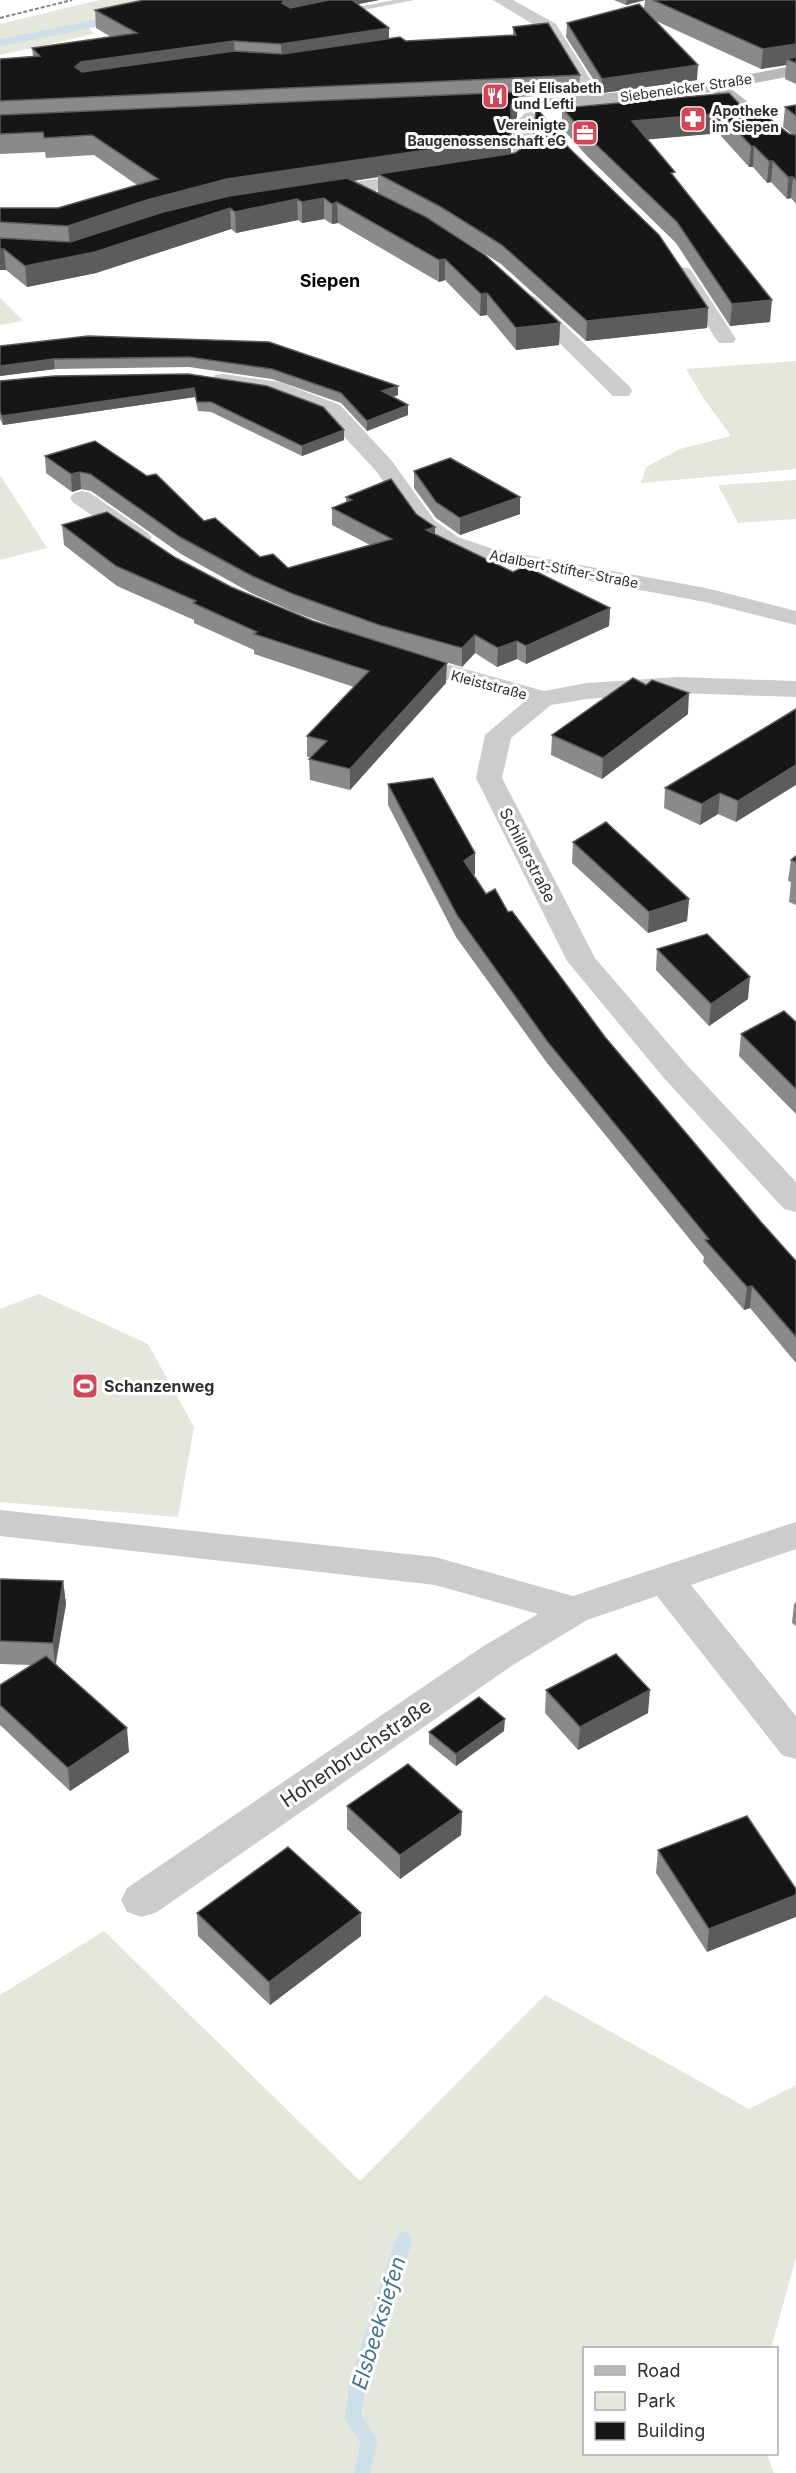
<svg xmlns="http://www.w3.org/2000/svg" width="796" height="2473" font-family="Inter,sans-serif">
<rect width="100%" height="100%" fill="#fff"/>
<!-- green -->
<g fill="#e3e7dc">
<path d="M99,0H229L88,27L94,34L0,55V24Z"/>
<path d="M0,298L23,321L0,325Z"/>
<path d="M796,361V469L641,483L646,467L680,449L731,436L704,399L686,369Z"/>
<path d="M0,475L47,548L0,560Z"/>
<path d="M796,480V519L738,523L718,485Z"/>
<path d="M39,1294L148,1344L194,1427L178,1517L0,1502V1309Z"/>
<path d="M104,1931L360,2181L545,1995L749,2109L796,2085V2258L771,2348H584V2454H767L774,2473H0V1995Z"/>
</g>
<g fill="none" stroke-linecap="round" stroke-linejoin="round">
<!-- stream-far1 -->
<path stroke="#cddfe8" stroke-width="7" d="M0,43L112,20"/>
<!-- stream -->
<path stroke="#cddfe8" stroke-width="16" d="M362,2473L369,2442L353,2417L358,2380L404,2240"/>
<!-- lane -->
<g fill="#ccc" fill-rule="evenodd">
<path d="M394,0H414L338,15L333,12Z"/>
<path d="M586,117L591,120L589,122L546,127L541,124L546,121Z"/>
</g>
<!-- street -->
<g fill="#ccc" fill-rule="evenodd">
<path d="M493,0H513L556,24L604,101L601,105H589L544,31Z"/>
<path d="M531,112L540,117L531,126V157C521,170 499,176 483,172L481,168L483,164L502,161L513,155V125L525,113Z"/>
<path d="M421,172L428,174L430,178L428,182L321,199L311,193L321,187Z"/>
<path d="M683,267L690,269L693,273L736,339L733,343H719L716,339L673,273L676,269Z"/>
<path d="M528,295L535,297L629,386L632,391L629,396H613L521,305L518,301L521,297Z"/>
<path d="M223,374L280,382L340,405L392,461L434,520L458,537L493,549L706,588L796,611V625L705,602L488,562L442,547L418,530L376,471L324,415L268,393L215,385L212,380L215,375Z"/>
<path d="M82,491L90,493L148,533L152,538L148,543H132L74,503L70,498L74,493Z"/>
<path d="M403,652L544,691L587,683L678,677L796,681V697L678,693L587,699L551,705L511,738L502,778L595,958L685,1063L796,1182V1212L784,1209L663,1077L567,961L476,778L485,735L524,702L394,665L390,660L394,655Z"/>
<path d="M0,1510L435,1557L573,1596L796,1522V1549L691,1585L796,1716V1759L782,1755L657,1596L587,1620L513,1665L157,1912L142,1917L127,1912L121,1900L127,1888L485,1645L538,1614L435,1585L0,1536Z"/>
</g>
<!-- secondary -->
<path fill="#b9b9b9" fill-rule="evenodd" d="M796,65V75L730,88L796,140V155L789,153L712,92L595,106L473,113L464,108L473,103C582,97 689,88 796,65Z"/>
<!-- rail -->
<path stroke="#848484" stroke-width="2" stroke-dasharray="4 2" stroke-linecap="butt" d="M0,18L72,0"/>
</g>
<!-- wall -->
<g fill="#8a8a8a" fill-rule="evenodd">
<path d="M144,0H379L357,4L389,38L406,41L513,36V27L580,75L579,94L517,97V117L511,124V154L569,148L708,308L707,328L586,341L501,264L436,223L560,323L559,345L516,350L487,315L480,316L445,280L439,282L338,223L332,224L324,219L302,223L298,220L236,233L231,229L96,273L27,287L6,270H0V208H58L137,185L94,155L46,158L45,152L0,154V59L33,56L32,48L111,37L96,28L95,10ZM378,177V193L354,181Z"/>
<path d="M614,0H796V84L785,79L786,65L761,69L656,21L697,80L602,93L566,37L567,23L644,9L645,0L626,5Z"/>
<path d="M796,105V204L791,198L787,199L771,182L767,183L753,167H749L721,136V133L647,139L675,178L770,322L730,326L676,243L586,155L562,128V108L746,111V112L792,134L783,127L785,107Z"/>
<path d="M269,342L398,395L393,397L408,405V415L367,431L341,403L272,379L189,367L55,369L0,376V346Z"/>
<path d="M188,374L344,440L302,456L211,412L198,411L195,397L3,425L0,419V381Z"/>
<path d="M95,441L204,521L260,557L288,568L370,545L332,525V508L346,502V497L416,514L435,527V534L513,572L610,608L609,626L526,664L517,659L497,667L475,653L462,667L419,654L446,683L350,790L310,780L309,759L311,757H307V736L354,687L254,654V650L194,623V620L117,586L64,545L62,525L176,558L231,587L313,621L354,634L294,612L253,594L181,554L91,491L81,489L72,492L46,473L45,456Z"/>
<path d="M414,471L520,497V514L460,535L436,518L414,488Z"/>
<path d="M646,685L688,714L602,779L551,755L552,735Z"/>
<path d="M796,709L736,822L718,814L700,825L664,808L665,788Z"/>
<path d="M388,784L475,853V874L474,875L486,894L508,912L605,1037L761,1222L796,1261V1363L750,1308L744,1310L703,1262L704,1257L547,1063L456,937L388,805Z"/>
<path d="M573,842L689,899L687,921L648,933L572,863Z"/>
<path d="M796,856V905L789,902L791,882L788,881L791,860Z"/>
<path d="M657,949L748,999L709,1026L656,970Z"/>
<path d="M796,1022V1114L739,1056L741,1034Z"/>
<path d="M0,1579L63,1581L66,1604L56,1664L129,1752L70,1791L0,1725V1685L31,1665L0,1664Z"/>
<path d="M796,1602V1626L792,1623L794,1604Z"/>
<path d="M546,1690L648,1713L578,1750L545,1713Z"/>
<path d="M504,1731L456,1766L429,1744V1732Z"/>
<path d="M347,1806L462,1812L461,1835L400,1879L347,1829Z"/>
<path d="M747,1816L707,1952L656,1873L658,1850Z"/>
<path d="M197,1913H361V1936L270,2005L198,1936Z"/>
</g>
<!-- shaded-wall -->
<g fill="#5c5c5c">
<path d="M284,0H379L285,19L282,3Z"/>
<path d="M627,0H645L626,5Z"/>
<path d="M389,28V47L282,63L281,44Z"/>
<path d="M234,41L235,60L83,81L75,67L81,62Z"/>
<path d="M796,44V63L787,59L786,65L761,69L763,49Z"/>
<path d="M698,65L697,80L602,93V79Z"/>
<path d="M518,97L517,117L511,125V105Z"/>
<path d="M746,111L744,131L723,115L721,133L631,141L632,121Z"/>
<path d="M511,134V154L378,174V177L228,200L70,247L68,226L147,200L227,179Z"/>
<path d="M751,146H754L753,167H749Z"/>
<path d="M769,161H773L771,182L767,183Z"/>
<path d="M788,177H793L791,198L787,199Z"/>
<path d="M324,198V219L302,223V202Z"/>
<path d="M297,199L298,220L236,233L235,212Z"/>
<path d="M337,202L338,223L332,224V204Z"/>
<path d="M230,208L231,229L96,273L27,287L25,266Z"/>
<path d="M0,249H4L6,270H0Z"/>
<path d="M445,259V280L439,282V260Z"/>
<path d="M487,293V315L480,316L481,294Z"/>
<path d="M772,300L770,322L730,326L732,304Z"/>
<path d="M708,308L707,328L586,341L587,321Z"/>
<path d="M560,323L559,345L516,350V328Z"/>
<path d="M54,359L55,369L0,376V366Z"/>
<path d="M398,386V395L382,401V391Z"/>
<path d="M194,388L195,397L3,425L2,416Z"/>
<path d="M408,405V415L367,431V421Z"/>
<path d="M344,430V440L302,456V446Z"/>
<path d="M80,472L81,489L72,492L71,474Z"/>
<path d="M520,497V514L460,535V518Z"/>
<path d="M435,527V544L426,530Z"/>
<path d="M610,608L609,626L526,664V646Z"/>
<path d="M475,635V653L462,667V648Z"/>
<path d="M517,641V659L497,667L498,648Z"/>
<path d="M447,663L446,683L350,790V769Z"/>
<path d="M689,693L688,714L602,779L603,758Z"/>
<path d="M796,765V785L736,822L738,801Z"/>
<path d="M720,793L718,814L700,825L702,804Z"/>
<path d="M475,853V874L464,883V861Z"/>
<path d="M689,899L687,921L648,933L649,912Z"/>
<path d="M750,977L748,999L709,1026L711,1004Z"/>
<path d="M752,1286L750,1308L744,1310L747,1287Z"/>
<path d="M63,1581L66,1604L55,1666L53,1643Z"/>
<path d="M650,1690L648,1713L578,1750L580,1727Z"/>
<path d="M505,1719L504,1731L456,1766V1754Z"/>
<path d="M127,1728L129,1752L70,1791L68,1768Z"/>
<path d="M462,1812L461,1835L400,1879V1855Z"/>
<path d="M796,1895V1917L707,1952L709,1929Z"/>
<path d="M361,1913V1936L270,2005L269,1982Z"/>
</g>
<!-- building -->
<g fill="#161616" stroke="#5c5c5c" stroke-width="1.5">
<path d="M144,0H285L282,3L290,8L329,0H352L389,28L281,44L234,41L81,62L75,67L82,72L234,51L282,54L400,37L406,41L516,35L513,27L548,23L580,75L0,101V59L40,56L32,48L137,33L95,10Z"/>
<path d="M653,0H796V44L763,49Z"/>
<path d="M639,4L698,65L602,79L567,23Z"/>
<path d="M796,57V63L787,59Z"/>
<path d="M513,92L518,97L511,105V134L502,139L227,179L147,200L68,226L0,222V208H58L158,179L92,135L44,138L43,132L0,134V115Z"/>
<path d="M729,93L746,111L632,121L675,172L671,173L772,300L732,304L677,222L586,135L562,108Z"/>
<path d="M796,105V116L785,107Z"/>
<path d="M536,110L539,111L569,148L659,235L708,308L587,321L502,245L441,207L378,174L515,153L533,140Z"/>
<path d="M759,110L789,134L796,135V180L793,177H788L773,161H769L754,146H751L723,115Z"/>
<path d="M347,178L426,217L485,255L560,323L516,328L487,293L481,294L445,259L439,260L337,202L332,204L324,198L302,202L297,199L235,212L230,208L95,252L25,266L4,249H0V238L70,242L163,212L229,196Z"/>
<path d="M88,336L269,342L398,386L382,391L408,405L367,421L341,393L272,369L189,357L54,359L0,366V346Z"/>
<path d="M188,374L267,386L323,407L344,430L302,446L211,402H197L194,388L2,416L0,411V381L54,376Z"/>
<path d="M95,441L147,476L156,474L204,521L215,518L260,557L273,554L288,568L392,539L332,508L352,500L346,497L391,479L416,514L435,527L426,530L513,572L525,566L610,608L526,646L517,641L498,648L475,635L462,648L379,625L293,594L252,576L180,537L90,474L80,472L71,474L45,456Z"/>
<path d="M450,458L520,497L460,518L436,502L414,471Z"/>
<path d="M107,512L176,558L231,587L313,621L447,663L350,769L309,759L327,741L307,736L369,671L254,634L257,632L193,603L196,601L116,566L62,525Z"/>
<path d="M633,678L646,685L652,680L689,693L603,758L552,735Z"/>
<path d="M796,709V765L738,801L720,793L702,804L665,788Z"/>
<path d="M433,778L475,853L464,861L486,894L495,889L508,912L512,911L605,1037L761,1222L796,1261V1337L752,1286L747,1287L705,1240L709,1239L547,1041L457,915L388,784Z"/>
<path d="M606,822L689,899L649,912L573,842Z"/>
<path d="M796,856V862L791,860Z"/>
<path d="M707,934L750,977L711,1004L657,949Z"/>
<path d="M784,1011L796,1022V1089L741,1034Z"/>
<path d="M0,1579L63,1581L53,1643L0,1641Z"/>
<path d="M616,1654L650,1690L580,1727L546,1690Z"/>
<path d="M46,1656L127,1728L68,1768L0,1705V1685Z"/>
<path d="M479,1697L505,1719L456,1754L429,1732Z"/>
<path d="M408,1764L462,1812L400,1855L347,1806Z"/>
<path d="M747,1816L796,1889V1895L709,1929L658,1850Z"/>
<path d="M288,1847L361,1913L269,1982L197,1913Z"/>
</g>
<!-- icons -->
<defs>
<g id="restaurant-square" transform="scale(1.35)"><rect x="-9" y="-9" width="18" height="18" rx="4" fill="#d0475a" stroke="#fff"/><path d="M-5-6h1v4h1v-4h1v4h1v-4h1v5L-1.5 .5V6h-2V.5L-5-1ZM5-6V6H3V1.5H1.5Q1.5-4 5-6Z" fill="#fff"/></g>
<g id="pharmacy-square" transform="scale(1.35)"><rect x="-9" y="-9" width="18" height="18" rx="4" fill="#d0475a" stroke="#fff"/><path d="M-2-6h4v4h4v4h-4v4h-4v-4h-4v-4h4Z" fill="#fff"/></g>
<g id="office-square" transform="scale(1.35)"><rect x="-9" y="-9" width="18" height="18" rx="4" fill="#d0475a" stroke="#fff"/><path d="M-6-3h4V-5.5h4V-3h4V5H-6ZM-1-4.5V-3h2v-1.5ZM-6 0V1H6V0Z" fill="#fff"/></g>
<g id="stadium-square" transform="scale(1.35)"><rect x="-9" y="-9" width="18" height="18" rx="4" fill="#d0475a" stroke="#fff"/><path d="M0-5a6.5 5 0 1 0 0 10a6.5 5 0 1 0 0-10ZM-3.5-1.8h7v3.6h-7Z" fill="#fff"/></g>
</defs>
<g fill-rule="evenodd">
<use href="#restaurant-square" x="495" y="96"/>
<use href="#pharmacy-square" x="693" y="119"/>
<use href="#office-square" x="585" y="133"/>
<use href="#stadium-square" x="85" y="1386"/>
</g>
<g text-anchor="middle" stroke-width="6" stroke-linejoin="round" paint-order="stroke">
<!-- far-poi labels -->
<g font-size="14" font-weight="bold" fill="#2f2f2f" stroke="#fff" text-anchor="start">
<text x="514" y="93">Bei Elisabeth<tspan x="514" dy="16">und Lefti</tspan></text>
<text x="712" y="116">Apotheke<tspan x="712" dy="16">im Siepen</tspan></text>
<text x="566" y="130" text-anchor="end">Vereinigte<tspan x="566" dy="16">Baugenossenschaft eG</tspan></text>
</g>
<!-- far-street labels -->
<g font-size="14" fill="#2f2f2f" stroke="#fff">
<text transform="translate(686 88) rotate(-8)" y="5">Siebeneicker Straße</text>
<text transform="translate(564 569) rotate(11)" y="5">Adalbert-Stifter-Straße</text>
<text transform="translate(489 685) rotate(15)" y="5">Kleiststraße</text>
</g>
<!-- street labels -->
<g font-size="16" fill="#2f2f2f" stroke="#fff">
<text transform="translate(528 855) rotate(63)" y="6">Schillerstraße</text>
</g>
<!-- poi labels -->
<g font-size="16" font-weight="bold" fill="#2f2f2f" stroke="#fff" text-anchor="start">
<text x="104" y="1392">Schanzenweg</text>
</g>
<!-- far-district labels -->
<g font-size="18" font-weight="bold" fill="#000" stroke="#fff">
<text x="330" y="287">Siepen</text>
</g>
<!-- near-street labels -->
<g font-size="20" fill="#2f2f2f" stroke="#fff">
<text transform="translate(356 1753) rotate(-34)" y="7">Hohenbruchstraße</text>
</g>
<!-- near-water labels -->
<g font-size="21" font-style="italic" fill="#467388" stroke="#fff">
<text transform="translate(379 2323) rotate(-73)" y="7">Elsbeeksiefen</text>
</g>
</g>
<!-- legend -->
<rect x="583" y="2347" width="195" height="108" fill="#ffffff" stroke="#acacac" stroke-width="1.5"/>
<rect x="595" y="2366" width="30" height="9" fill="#b9b9b9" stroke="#acacac" stroke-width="1.5"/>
<text x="637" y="2377" font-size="18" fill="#2f2f2f">Road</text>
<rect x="595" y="2392" width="30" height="18" fill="#e3e7dc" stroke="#acacac" stroke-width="1.5"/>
<text x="637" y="2407" font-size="18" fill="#2f2f2f">Park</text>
<rect x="595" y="2422" width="30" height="18" fill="#161616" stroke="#acacac" stroke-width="1.5"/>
<text x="637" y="2437" font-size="18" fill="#2f2f2f">Building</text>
</svg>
